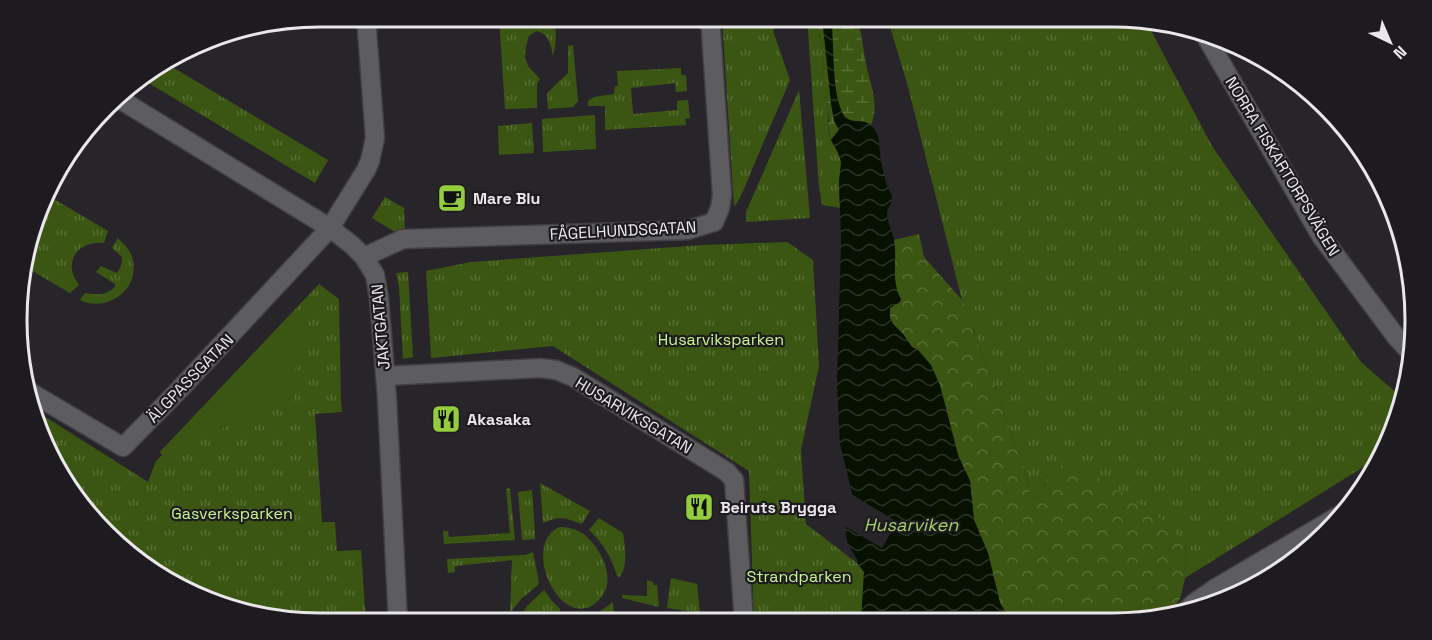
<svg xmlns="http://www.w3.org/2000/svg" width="1432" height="640" font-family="'Space Grotesk',sans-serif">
<defs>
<pattern id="grass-tufts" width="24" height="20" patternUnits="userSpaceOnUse" patternTransform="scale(1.5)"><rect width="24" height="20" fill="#3b5612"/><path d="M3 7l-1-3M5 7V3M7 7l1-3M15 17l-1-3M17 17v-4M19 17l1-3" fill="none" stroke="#576e35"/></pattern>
<pattern id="forest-crowns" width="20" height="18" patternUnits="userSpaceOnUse" patternTransform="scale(1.5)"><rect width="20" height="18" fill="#3b5612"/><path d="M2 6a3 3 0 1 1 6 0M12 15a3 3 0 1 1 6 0" fill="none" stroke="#576e35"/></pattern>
<pattern id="wetland-marsh" width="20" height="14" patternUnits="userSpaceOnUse" patternTransform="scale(1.5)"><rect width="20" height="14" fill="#3b5612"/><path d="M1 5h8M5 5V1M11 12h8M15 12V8" fill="none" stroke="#576e35"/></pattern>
<pattern id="water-waves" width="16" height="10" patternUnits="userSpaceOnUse" patternTransform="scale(1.5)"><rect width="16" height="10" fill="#071100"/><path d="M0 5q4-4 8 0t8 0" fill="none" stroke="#2b3425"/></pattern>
</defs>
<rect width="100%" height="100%" fill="#28252a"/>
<!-- grass -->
<g fill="url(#grass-tufts)">
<path d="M499,17H552C558,31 556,42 553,56C551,45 549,33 536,31L529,36L526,46L525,57L528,66L540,79L537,84V108L505,109Z"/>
<path d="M722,17H782L775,25L773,31L790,80L740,198L734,207Z"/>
<path d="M807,17H819L817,27L822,43L824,72C821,81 826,89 827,99C829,112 826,127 831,140C834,147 839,153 841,161C842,168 840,174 840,180C838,189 840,199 840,208L822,205L819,187Z"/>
<path d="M887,17H1112L1147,23L1212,146L1361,362L1400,396L1393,436L1381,456L1185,578L1186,543L1049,472L1041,497L1031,499L1023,464L962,300L907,83Z"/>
<path d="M573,45L578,101L573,107L548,109L547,93L568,73V46Z"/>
<path d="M167,64L328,160L315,183L142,79Z"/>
<path d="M681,68V75H686L687,91L676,92L675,83L631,88L633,114L677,110V101L688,100L690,118L685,119L686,125L605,130V106H588V101L594,97L614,94L615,86H618L617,71Z"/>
<path d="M799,90L810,218L746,222V212Z"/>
<path d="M595,115L596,149L543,152L542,119Z"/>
<path d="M532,123L534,153L499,155L498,126Z"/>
<path d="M47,195L108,231L104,243C77,240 62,263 79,285L70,293L22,265V261Z"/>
<path d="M385,197L404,208L405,231L395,232L372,218Z"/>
<path d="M118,238C124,244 132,252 133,261C139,291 106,313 80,300L85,293C99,295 104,296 115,287V284L96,272L101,266L117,273C121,268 122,263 122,257L112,248Z"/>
<path d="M787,242L813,260L819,366L801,450L806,524L857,563L864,572L861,622H754L749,471L553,346L431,358L426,271L471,262L703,245Z"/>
<path d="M408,272L413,357L403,359L399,287L396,273Z"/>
<path d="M319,284L339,299L341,400L342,412L315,414L322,522H335L337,551L361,550L366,623H320L204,601L120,548L57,471L36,411L148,482L156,461L162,455L160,452Z"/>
<path d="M540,483L590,511L582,524C566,518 560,515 543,523Z"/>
<path d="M510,488L515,540L444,544L443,531H448L449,537L510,533L506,489Z"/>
<path d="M532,490L535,533V539L522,540L518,492Z"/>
<path d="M599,518L623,533C625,546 628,566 620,577L617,576C612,558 603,543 589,530Z"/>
<path d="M559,527C568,527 577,529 585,535C599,547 615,575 604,593C601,599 596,603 591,606C557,624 522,545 559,527Z"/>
<path d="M533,552L539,582L538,585L521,599L510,613L512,560L455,566V572L448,573L447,559L525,555Z"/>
<path d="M671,578L697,584L700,613L667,608Z"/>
<path d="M647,580L653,582V585H657L659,607L622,598V595L647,596Z"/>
<path d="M544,590L552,601L560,609L559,623L523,622L521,616L527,606Z"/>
<path d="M613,602L614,623H563L565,612H567C584,623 599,613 613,602Z"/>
</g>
<!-- forest -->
<path fill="url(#forest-crowns)" d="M919,234L924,257L962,300L1023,464L1031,499L1041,497L1049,472L1070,461L1155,513L1186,543L1185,578L1180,599L1167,617L1152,621H1011L1000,603L988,553L974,520L970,481L958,455L944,401L935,375L930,365L918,350L912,347L903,334L893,324L890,318V308L895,304L898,294L894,275V240Z"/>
<!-- wetland -->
<path fill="url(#wetland-marsh)" d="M819,17H856C862,32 863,48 866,64C870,83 880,105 871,125L867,123L839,130L831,140L828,125L829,121L827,99L822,80L824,72L822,43L817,27Z"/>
<!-- garden -->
<path fill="#3b5612" d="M289,316L304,332L295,371L293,400L277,405L226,427L166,459L160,452Z"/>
<!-- water -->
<path fill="url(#water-waves)" d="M822,17H831C835,46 831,85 842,112C848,127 863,116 872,126C881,135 879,150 881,161C883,170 885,180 888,188C889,190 891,194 892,196C893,203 888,207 887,213C887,223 893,231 894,240C898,259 890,280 901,299L900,302L890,308V318L893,324L903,334L912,347L918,350L931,365L940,385L958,455L970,481L974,520L988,553L1000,603L1011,621L861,622L864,572L857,563L858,561L848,544L846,536V527L852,493L840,444L837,385L841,240L839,181L841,162L838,152L831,140L839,130L834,121L831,104Z"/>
<!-- pier -->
<path fill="#28252a" d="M848,492L897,522L882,548L843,525Z"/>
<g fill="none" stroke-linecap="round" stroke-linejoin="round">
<!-- minor casing -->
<g stroke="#434045" stroke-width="21">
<g id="minor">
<path d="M1205,35L1321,236L1397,338L1409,351"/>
<path d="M116,97L330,228L352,245L364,257L375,275L379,298L387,398L398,623"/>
<path d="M364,257L403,239L688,230L714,222L720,208L722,195L710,17"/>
<path d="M385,376L540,368L556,370L573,377L727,472L734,480L744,622"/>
<path d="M30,392L123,447L180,389L330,228L366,170L370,161L375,138L366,17"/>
<path d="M1185,612L1194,603L1214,589L1345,512"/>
</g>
</g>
<!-- minor -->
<use href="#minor" stroke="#5d5c5e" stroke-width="18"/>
</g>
<!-- icons -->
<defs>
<g id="cafe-square" transform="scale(1.5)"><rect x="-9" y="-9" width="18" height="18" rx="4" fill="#93cd3d" stroke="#1e1b20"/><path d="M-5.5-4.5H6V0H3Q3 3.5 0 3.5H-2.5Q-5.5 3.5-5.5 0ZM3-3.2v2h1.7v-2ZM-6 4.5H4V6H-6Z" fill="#111"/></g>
<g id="restaurant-square" transform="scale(1.5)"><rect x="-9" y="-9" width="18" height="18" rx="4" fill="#93cd3d" stroke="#1e1b20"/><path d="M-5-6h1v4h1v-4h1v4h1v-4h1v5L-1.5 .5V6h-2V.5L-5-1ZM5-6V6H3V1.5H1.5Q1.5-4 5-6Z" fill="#111"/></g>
</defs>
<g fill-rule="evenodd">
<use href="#cafe-square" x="452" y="198"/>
<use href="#restaurant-square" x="446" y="419"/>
<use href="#restaurant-square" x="699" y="507"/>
</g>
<g text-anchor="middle" stroke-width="4.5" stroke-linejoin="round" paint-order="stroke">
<!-- street labels -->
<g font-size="16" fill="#e9e7ea" stroke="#1e1b20">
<text transform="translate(1283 166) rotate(59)" y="6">NORRA FISKARTORPSVÄGEN</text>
<text transform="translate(623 230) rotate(-3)" y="6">FÅGELHUNDSGATAN</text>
<text transform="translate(380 327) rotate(-95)" y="6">JAKTGATAN</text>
<text transform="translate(190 378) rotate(-46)" y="6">ÄLGPASSGATAN</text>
<text transform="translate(634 415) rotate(31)" y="6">HUSARVIKSGATAN</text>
</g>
<!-- poi labels -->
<g font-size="16" font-weight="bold" fill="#e9e7ea" stroke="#1e1b20" text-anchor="start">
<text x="473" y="204">Mare Blu</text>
<text x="467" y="425">Akasaka</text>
<text x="720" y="513">Beiruts Brygga</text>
</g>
<!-- park labels -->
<g font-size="16" fill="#c7f78d" stroke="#1e1b20">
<text x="721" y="345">Husarviksparken</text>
<text x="232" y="519">Gasverksparken</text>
<text x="799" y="582">Strandparken</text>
</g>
<!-- water labels -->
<g font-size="18" font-style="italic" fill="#a3d168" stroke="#1e1b20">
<text x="911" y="531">Husarviken</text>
</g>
</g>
<!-- crop -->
<path d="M0 0H1432V640H0ZM320 27H1112A293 293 0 0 1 1405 320V320A293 293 0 0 1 1112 613H320A293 293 0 0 1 27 320V320A293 293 0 0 1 320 27Z" fill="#1e1b20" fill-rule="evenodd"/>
<path fill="none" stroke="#e9e7ea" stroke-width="3" d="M320 27H1112A293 293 0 0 1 1405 320V320A293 293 0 0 1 1112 613H320A293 293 0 0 1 27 320V320A293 293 0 0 1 320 27Z"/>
<!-- north arrow -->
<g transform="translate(1390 42) rotate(136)" stroke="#1e1b20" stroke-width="4.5" paint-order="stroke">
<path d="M0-4.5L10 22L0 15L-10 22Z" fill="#e9e7ea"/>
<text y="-9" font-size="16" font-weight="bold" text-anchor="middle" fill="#e9e7ea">N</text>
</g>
</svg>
